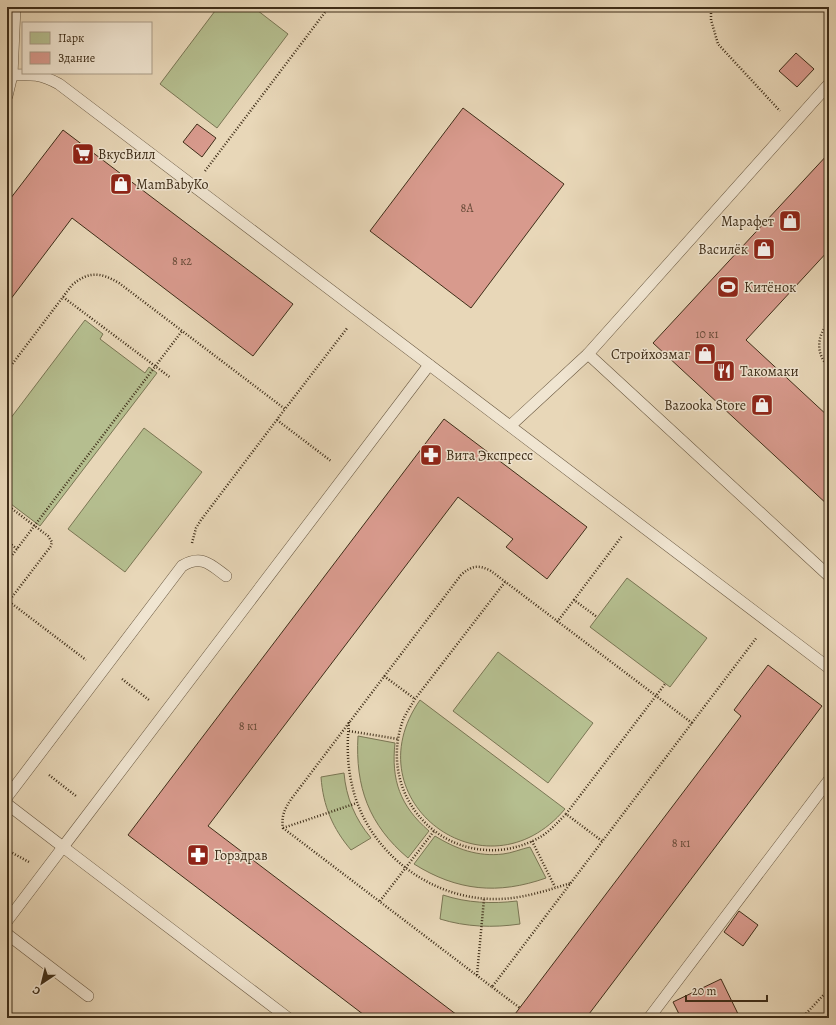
<svg xmlns="http://www.w3.org/2000/svg" width="836" height="1025" font-family="Alegreya,serif">
<rect width="100%" height="100%" fill="#e8d7b8"/>
<filter id="stains"><feTurbulence type="fractalNoise" baseFrequency=".005" numOctaves="4"/><feColorMatrix values="0 0 0 0 .2 0 0 0 0 .09 0 0 0 0 .02 0 0 0 .5 -.17"/></filter>
<radialGradient id="worn" r=".72"><stop offset=".6" stop-color="#630" stop-opacity="0"/><stop offset="1" stop-color="#630" stop-opacity=".3"/></radialGradient>
<!-- green -->
<g fill="#b5be8f" stroke="#7a7654">
<path d="M218,7H253L288,34L217,128L160,84Z"/>
<path d="M85,320L103,334L100,339L145,373L149,367L157,373L40,526L7,501V423Z"/>
<path d="M144,428L202,472L125,572L68,529Z"/>
<path d="M627,578L707,638L670,687L590,627Z"/>
<path d="M498,652L593,723L548,783L453,711Z"/>
<path d="M420,700L565,809C486,903 350,800 420,700Z"/>
<path d="M358,736L395,743C391,780 400,806 429,831L408,858C369,825 355,787 358,736Z"/>
<path d="M344,773C346,797 355,819 371,838L351,850C333,829 323,806 321,777Z"/>
<path d="M435,836C456,849 478,857 503,854C512,853 521,849 530,847L546,878C498,895 457,891 414,864Z"/>
<path d="M443,895C467,903 492,904 517,901L520,924C493,928 466,927 440,919Z"/>
</g>
<!-- building -->
<g fill="#d89a8d" stroke="#3f2e19">
<path d="M796,53L814,69L797,87L779,71Z"/>
<path d="M463,108L564,184L471,308L370,231Z"/>
<path d="M197,124L216,138L202,157L183,142Z"/>
<path d="M63,130L293,304L253,356L72,218L7,304V203Z"/>
<path d="M829,153V250L746,340L829,417V506L653,343Z"/>
<path d="M444,419L587,527L547,579L506,547L513,539L458,497L208,826L461,1018H368L128,835Z"/>
<path d="M768,665L822,706L586,1018H512L741,716L734,710Z"/>
<path d="M739,911L758,925L743,946L724,932Z"/>
<path d="M721,979L740,1018H681L673,1002Z"/>
</g>
<g fill="none" stroke-linecap="round" stroke-linejoin="round">
<!-- lane casing -->
<g stroke="#695841" stroke-width="12">
<g id="lane">
<path d="M12,75C32,74 41,74 59,84L829,668"/>
<path d="M829,84L588,354L829,576"/>
<path d="M7,96L12,75L15,7"/>
<path d="M510,426L588,354"/>
<path d="M7,797L182,566C202,554 211,565 226,576"/>
<path d="M7,804L63,847L429,365"/>
<path d="M7,921L63,847L288,1018"/>
<path d="M7,934L88,996"/>
<path d="M649,1018L829,780"/>
</g>
</g>
<!-- path -->
<g stroke="#3f2e19" stroke-width="2.5" stroke-dasharray="1 2" stroke-linecap="butt">
<path d="M711,7V20L718,44L780,111"/>
<path d="M205,171L329,7"/>
<path d="M63,297L171,378"/>
<path d="M829,322C817,335 815,354 829,367"/>
<path d="M7,371L72,285C89,271 100,272 119,283L285,409L348,327"/>
<path d="M277,420L331,461"/>
<path d="M7,505L48,536L52,542L51,546L9,601"/>
<path d="M7,541L17,549"/>
<path d="M192,543L196,528L201,520L285,409"/>
<path d="M7,562L182,331"/>
<path d="M505,582L415,699C411,706 406,713 403,720C379,786 428,854 498,850C513,849 529,844 542,836C551,830 558,822 566,814"/>
<path d="M7,600L86,660"/>
<path d="M574,600L622,536"/>
<path d="M557,622L574,600L597,617"/>
<path d="M384,676L415,699"/>
<path d="M122,679L149,700"/>
<path d="M349,722C347,743 347,764 352,785C366,849 426,897 491,899C519,900 545,891 571,883"/>
<path d="M692,723L491,571C478,564 471,566 461,575L292,798C285,808 281,816 283,828L492,987L757,637"/>
<path d="M349,731L398,739"/>
<path d="M49,775L76,796"/>
<path d="M283,828L357,803"/>
<path d="M532,841L555,887"/>
<path d="M602,841L566,814L665,684"/>
<path d="M7,850L29,862"/>
<path d="M380,901L434,831"/>
<path d="M477,975L484,899"/>
<path d="M492,987L520,1008"/>
<path d="M802,1018L829,989"/>
</g>
<!-- lane -->
<use href="#lane" stroke="#f0e5d1" stroke-width="11"/>
</g>
<!-- icons -->
<defs>
<g id="supermarket-square" transform="scale(1.15)"><rect x="-9" y="-9" width="18" height="18" rx="4" fill="#8f2418" stroke="#f0e5d1"/><path d="M-6-5.5h2.5l.6 2H6L4.5 2H-2.5L-4.4-4H-6ZM-1.5 3.2a1.3 1.3 0 1 0 .1 0ZM3 3.2a1.3 1.3 0 1 0 .1 0Z" fill="#fff"/></g>
<g id="shop-square" transform="scale(1.15)"><rect x="-9" y="-9" width="18" height="18" rx="4" fill="#8f2418" stroke="#f0e5d1"/><path d="M-5-2.5h2.3a2.7 3.5 0 0 1 5.4 0H5L5.5 6h-11ZM-1.5-2.5h3a1.5 2.3 0 0 0-3 0Z" fill="#fff"/></g>
<g id="stadium-square" transform="scale(1.15)"><rect x="-9" y="-9" width="18" height="18" rx="4" fill="#8f2418" stroke="#f0e5d1"/><path d="M0-5a6.5 5 0 1 0 0 10a6.5 5 0 1 0 0-10ZM-3.5-1.8h7v3.6h-7Z" fill="#fff"/></g>
<g id="restaurant-square" transform="scale(1.15)"><rect x="-9" y="-9" width="18" height="18" rx="4" fill="#8f2418" stroke="#f0e5d1"/><path d="M-5-6h1v4h1v-4h1v4h1v-4h1v5L-1.5 .5V6h-2V.5L-5-1ZM5-6V6H3V1.5H1.5Q1.5-4 5-6Z" fill="#fff"/></g>
<g id="pharmacy-square" transform="scale(1.15)"><rect x="-9" y="-9" width="18" height="18" rx="4" fill="#8f2418" stroke="#f0e5d1"/><path d="M-2-6h4v4h4v4h-4v4h-4v-4h-4v-4h4Z" fill="#fff"/></g>
</defs>
<g fill-rule="evenodd">
<use href="#supermarket-square" x="83" y="154"/>
<use href="#shop-square" x="121" y="184"/>
<use href="#shop-square" x="790" y="221"/>
<use href="#shop-square" x="764" y="249"/>
<use href="#stadium-square" x="728" y="287"/>
<use href="#shop-square" x="705" y="354"/>
<use href="#restaurant-square" x="724" y="371"/>
<use href="#shop-square" x="762" y="405"/>
<use href="#pharmacy-square" x="431" y="455"/>
<use href="#pharmacy-square" x="198" y="855"/>
</g>
<g text-anchor="middle" stroke-width="3" stroke-linejoin="round" paint-order="stroke">
<!-- number labels -->
<g font-size="12" fill="#654936">
<text x="467" y="212">8А</text>
<text x="182" y="265">8 к2</text>
<text x="707" y="338">10 к1</text>
<text x="248" y="730">8 к1</text>
<text x="681" y="847">8 к1</text>
</g>
<!-- poi labels -->
<g font-size="14" fill="#3f2e19" stroke="#f0e5d1" text-anchor="start">
<text x="98" y="159">ВкусВилл</text>
<text x="136" y="189">MamBabyKo</text>
<text x="774" y="226" text-anchor="end">Марафет</text>
<text x="748" y="254" text-anchor="end">Василёк</text>
<text x="744" y="292">Китёнок</text>
<text x="690" y="359" text-anchor="end">Стройхозмаг</text>
<text x="740" y="376">Такомаки</text>
<text x="746" y="410" text-anchor="end">Bazooka Store</text>
<text x="446" y="460">Вита Экспресс</text>
<text x="214" y="860">Горздрав</text>
</g>
</g>
<!-- margin -->
<rect width="836" height="1025" fill="none" stroke="#e8d7b8" stroke-width="24"/>
<rect x="8" y="8" width="820" height="1009" fill="none" stroke="#3f2e19" stroke-width="2"/>
<rect x="12" y="12" width="812" height="1001" fill="none" stroke="#3f2e19"/>
<!-- legend -->
<rect x="22" y="22" width="130" height="52" fill="#f0e5d1" stroke="#a99c87"/>
<rect x="30" y="32" width="20" height="12" fill="#b5be8f" stroke="#a99c87"/>
<text x="58" y="42" font-size="12" fill="#3f2e19">Парк</text>
<rect x="30" y="52" width="20" height="12" fill="#d89a8d" stroke="#a99c87"/>
<text x="58" y="62" font-size="12" fill="#3f2e19">Здание</text>
<!-- north arrow -->
<g transform="translate(42 983) rotate(215)" stroke="#f0e5d1" stroke-width="3" paint-order="stroke">
<path d="M0-3L7 15L0 10L-7 15Z" fill="#3f2e19"/>
<text y="-6" font-size="11" font-weight="bold" text-anchor="middle" fill="#3f2e19">С</text>
</g>
<!-- scale -->
<path d="M686 995v6h81v-6" fill="none" stroke="#3f2e19" stroke-width="2"/>
<text x="692" y="995" font-size="12" fill="#3f2e19" stroke="#f0e5d1" stroke-width="3" paint-order="stroke">20 m</text>
<rect width="100%" height="100%" filter="url(#stains)"/>
<rect width="100%" height="100%" fill="url(#worn)"/>
</svg>
